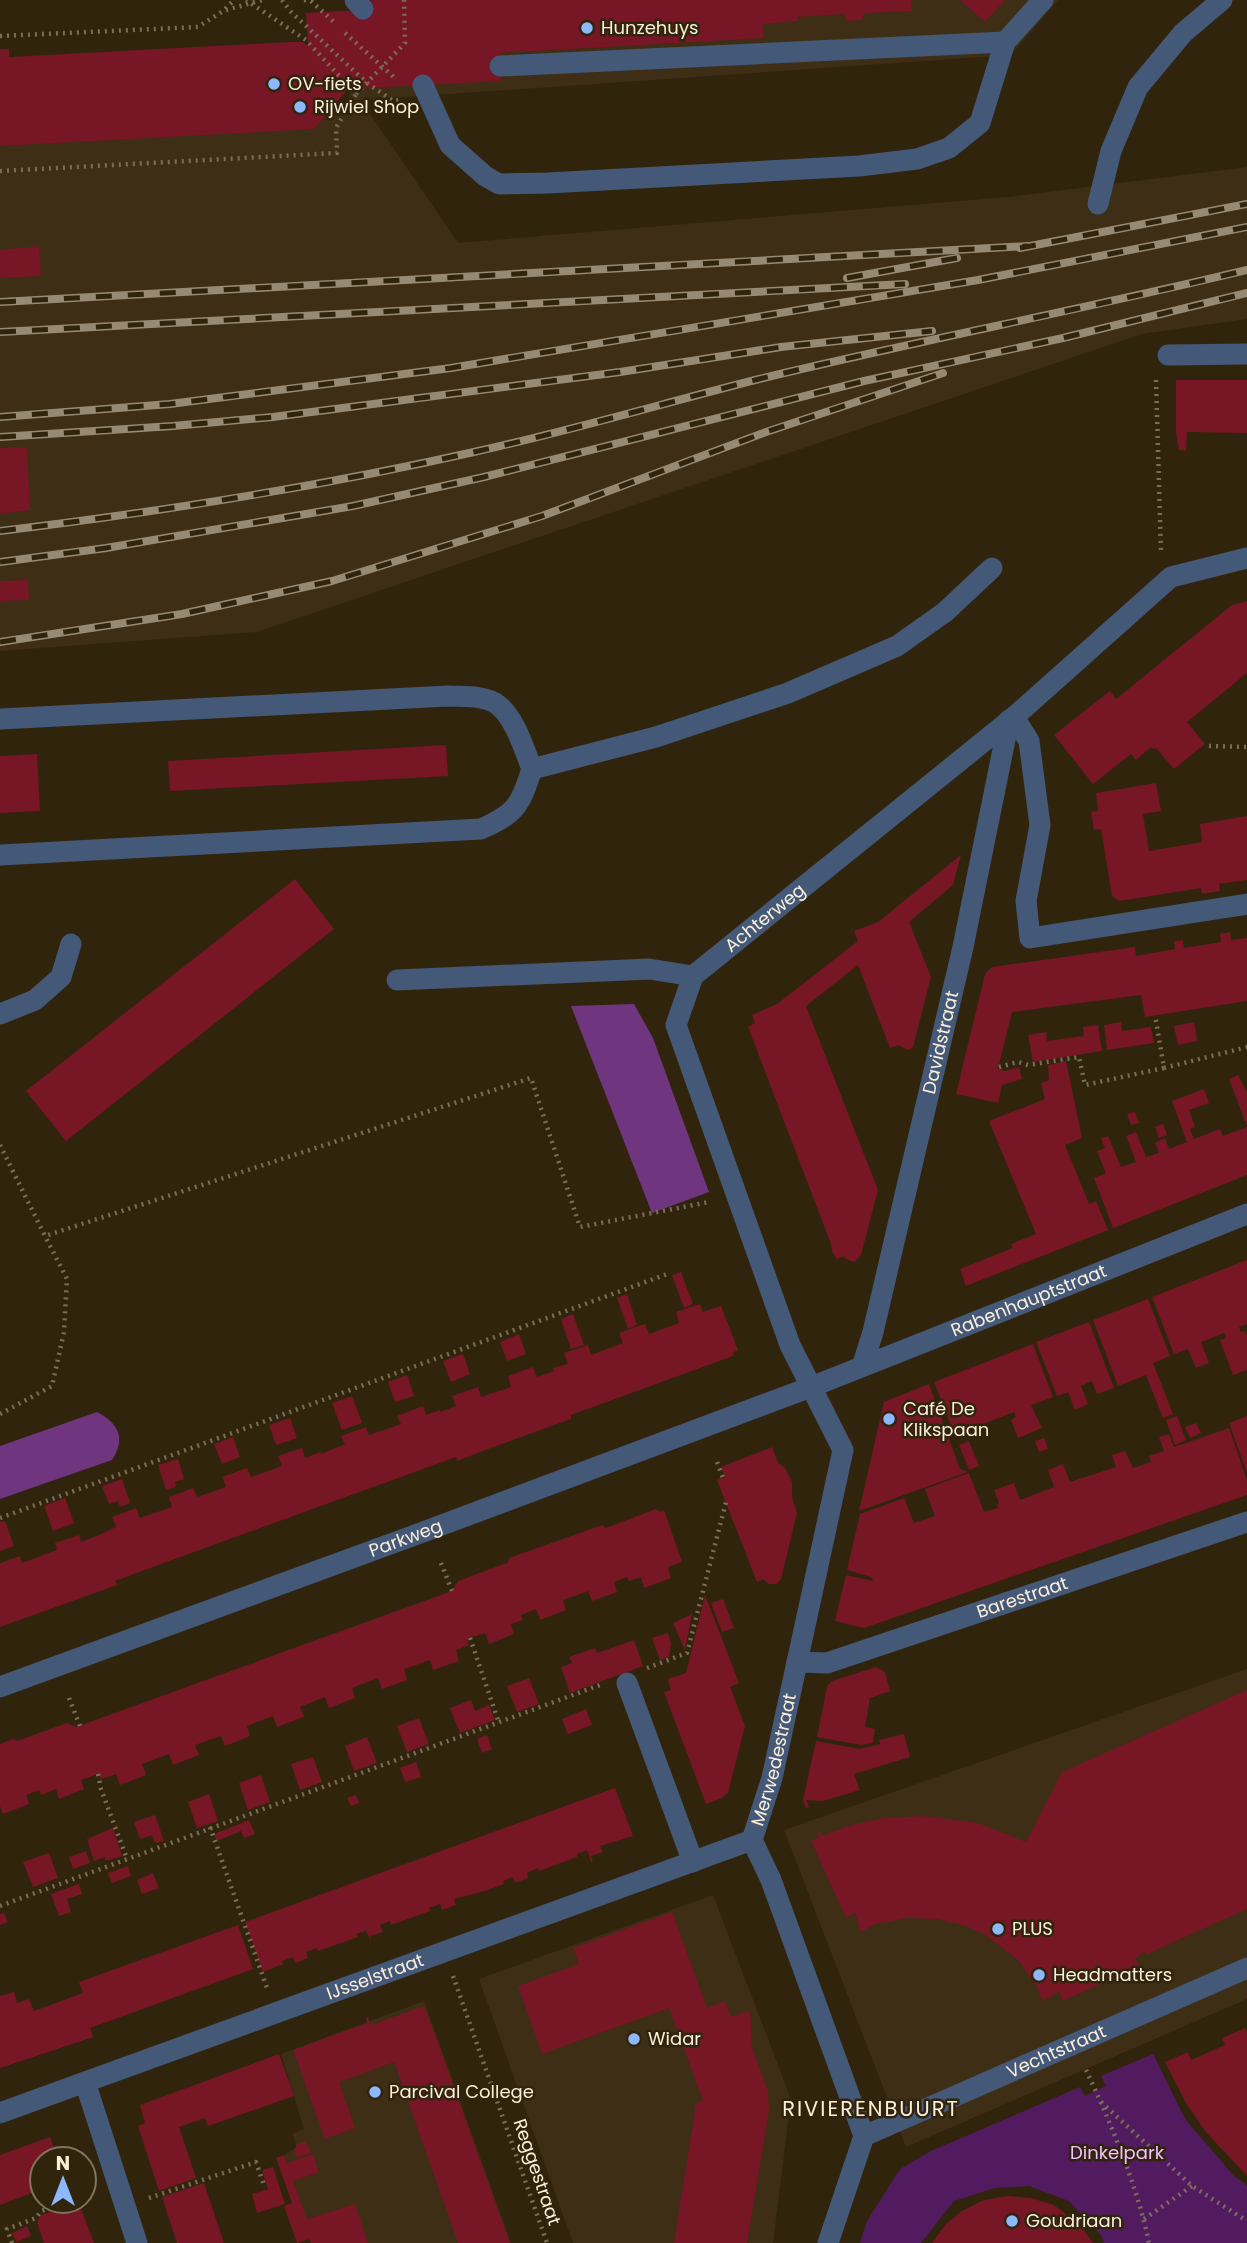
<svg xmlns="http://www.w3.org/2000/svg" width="1247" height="2243" font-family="Poppins,sans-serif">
<rect width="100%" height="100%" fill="#31240d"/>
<!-- built -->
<g fill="#3d2e15">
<path d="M370,0H1058L1011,55L349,101L358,17Z"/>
<path d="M368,111L458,243L1008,197L1247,167V319L1142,334L257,632L0,651V130Z"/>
<path d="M1247,1669V1999L906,2147L784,1830Z"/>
<path d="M713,1895L791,2099L773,2243H573L479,1979Z"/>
<path d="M424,2001L511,2243H313L284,2155L297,2147L292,2134L304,2129L281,2054Z"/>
</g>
<!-- green -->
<path fill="#521b60" d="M1153,2054L1185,2119L1234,2176L1247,2185V2243H1104L1101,2235L1069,2201L1029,2186L995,2188L954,2201L921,2243H860L867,2221L900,2169L931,2151L1080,2087L1085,2096L1106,2086L1101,2076Z"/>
<!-- forest -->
<g fill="#6f357e">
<path d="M634,1004L653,1038L709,1192L652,1213L571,1006Z"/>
<path d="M97,1412C119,1424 126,1438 112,1460L0,1499V1446Z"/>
</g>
<!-- building -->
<g fill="#771624">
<path d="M372,0H911L912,11L865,13L862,20L847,21L844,14L798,17V21L763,24L764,38L499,53L501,81L348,89L314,129L0,146V49H9V57H11L290,42H303L308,46L306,13L359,10L367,6Z"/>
<path d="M960,0H1005L985,22Z"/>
<path d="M39,246L41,276L0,278V250Z"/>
<path d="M1176,380H1247V433L1187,432L1186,451L1179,450L1176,432Z"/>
<path d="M27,447L30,510L0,514V448Z"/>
<path d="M28,580L29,600L0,601V581Z"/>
<path d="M1247,601V673L1187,722L1205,744L1174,769L1156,748L1153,749L1151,747L1136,760L1131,754L1093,784L1054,735L1110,691L1116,699L1232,605Z"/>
<path d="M446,745L448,776L170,791L168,761Z"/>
<path d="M37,754L40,811L0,813V756Z"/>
<path d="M1156,783L1161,811L1143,814L1149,851L1202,842L1200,824L1247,816V880L1219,884L1220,891L1202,894L1201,888L1119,901L1112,896L1101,829L1094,830L1091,812L1098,811L1096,793Z"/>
<path d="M961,855L953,885L909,922L931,977L913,1047L908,1050L898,1045L890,1048L858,965L806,1006L878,1190L861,1255L854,1262L846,1259L844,1256L837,1259L832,1251L831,1244L748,1027L755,1023L752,1015L777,1004L858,941L854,931L878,922Z"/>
<path d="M295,879L334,929L66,1141L26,1091Z"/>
<path d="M1230,932L1231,940L1247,938V1001L1145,1017L1141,995L1012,1012L998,1069L1005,1071L1019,1067L1022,1079L1002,1085L998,1103L956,1094L985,974L992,967L1135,947L1136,956L1175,949L1174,941L1183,940L1184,948L1221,942L1220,934Z"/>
<path d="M1121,1022L1122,1031L1151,1027L1154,1043L1107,1050L1104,1025Z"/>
<path d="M1194,1022L1197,1041L1178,1045L1174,1026Z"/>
<path d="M1098,1025L1102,1051L1033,1062L1028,1035L1046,1032L1047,1041L1084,1036L1083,1027Z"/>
<path d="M1066,1061L1082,1138L1065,1145L1089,1204L1096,1201L1108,1230L966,1286L960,1269L1013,1248L1011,1244L1036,1234L989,1121L1045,1099L1041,1083L1049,1080L1048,1065Z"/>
<path d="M1238,1075L1247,1092V1126L1229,1079Z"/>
<path d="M1204,1089L1209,1103L1189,1110L1195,1127L1190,1129L1194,1139L1220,1129L1223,1136L1247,1127V1175L1113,1228L1094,1178L1106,1173L1097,1151L1105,1148L1101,1138L1108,1136L1121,1167L1136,1162L1126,1136L1136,1132L1146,1157L1159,1153L1155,1143L1165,1138L1169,1149L1187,1142L1172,1101Z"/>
<path d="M1135,1112L1139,1123L1131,1125L1127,1114Z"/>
<path d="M1163,1124L1167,1135L1159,1138L1155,1127Z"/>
<path d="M1247,1260V1324L1239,1327L1241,1332L1245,1331L1247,1335V1370L1233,1375L1220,1340L1226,1338L1224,1333L1201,1342L1209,1363L1196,1368L1188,1349L1174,1354L1152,1297Z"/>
<path d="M681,1272L693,1304L684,1308L672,1275Z"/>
<path d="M627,1294L637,1325L628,1329L617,1298Z"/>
<path d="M1148,1299L1170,1356L1153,1363L1173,1414L1163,1418L1146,1375L1118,1386L1093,1320Z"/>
<path d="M700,1304L703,1312L721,1306L738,1350L734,1352L733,1356L571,1415V1419L488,1449L457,1461L456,1457L172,1560L115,1581L117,1585L0,1627V1563L20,1556L22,1563L57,1550L55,1543L79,1535L81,1542L99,1535L116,1527L112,1517L136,1508L140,1518L172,1507L169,1497L193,1488L197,1497L226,1487L222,1477L247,1468L251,1477L282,1466L278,1456L302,1448L305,1458L320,1452L321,1454L345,1444L341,1436L366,1427L369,1435L401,1424L397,1416L423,1406L426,1415L440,1410V1412L456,1406L452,1396L478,1387L481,1397L511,1387L508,1376L533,1367L537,1377L554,1371L553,1368L568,1364L564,1353L588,1345L591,1355L623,1343L619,1333L633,1328L645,1324L649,1334L679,1323L676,1312Z"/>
<path d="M573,1314L584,1345L571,1349L561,1319Z"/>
<path d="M1089,1322L1114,1388L1097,1394L1092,1381L1081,1386L1088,1404L1075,1410L1068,1392L1057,1396L1036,1342Z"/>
<path d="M519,1334L526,1354L507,1361L500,1342Z"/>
<path d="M1033,1344L1053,1397L1031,1405L1042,1428L1018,1438L1011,1420L1016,1417L1014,1412L955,1435L934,1382Z"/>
<path d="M463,1354L470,1374L451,1382L443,1361Z"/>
<path d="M407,1375L414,1396L395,1402L388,1382Z"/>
<path d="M929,1384L960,1469L968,1472L859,1511L884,1402Z"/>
<path d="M352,1396L362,1423L342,1430L332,1403Z"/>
<path d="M1177,1416L1186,1440L1175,1445L1166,1420Z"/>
<path d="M1247,1416V1473L1229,1423Z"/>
<path d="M290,1418L297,1438L276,1445L269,1425Z"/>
<path d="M1196,1423L1201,1433L1190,1438L1185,1427Z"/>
<path d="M1229,1428L1247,1480V1495L864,1628L835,1621L846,1575L873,1581L871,1577L847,1570L860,1514L904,1498L914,1523L935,1516L925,1489L969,1473L984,1512L998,1508L997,1504L999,1503L994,1490L1014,1483L1020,1500L1054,1487L1048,1470L1063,1464L1070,1482L1116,1467L1112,1455L1125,1451L1133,1468L1151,1462L1149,1456L1164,1451L1159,1437L1169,1434L1174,1447Z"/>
<path d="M233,1437L240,1457L222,1464L214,1444Z"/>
<path d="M1044,1438L1048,1449L1039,1452L1035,1441Z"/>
<path d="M969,1441L979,1466L969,1470L959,1445Z"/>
<path d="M772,1447L778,1463L785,1468L792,1482V1498L797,1513L781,1579L776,1584H769L763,1579L757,1582L717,1480L725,1477L721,1467Z"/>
<path d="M178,1459L184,1479L175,1482L176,1487L166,1490L158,1465Z"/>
<path d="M122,1479L130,1503L120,1507L118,1501L109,1504L102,1486Z"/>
<path d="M65,1498L74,1523L53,1531L44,1506Z"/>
<path d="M656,1509L660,1512L664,1510L682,1562L668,1567L671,1578L644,1588L641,1577L629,1581L627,1577L614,1582L617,1592L592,1601L588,1591L563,1600L566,1610L540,1620L536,1609L521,1615L523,1620L511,1624L514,1634L489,1644L485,1633L467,1639L469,1645L456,1650L459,1661L433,1670L430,1660L416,1665L404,1669L407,1680L382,1689L378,1678L352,1688L355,1698L329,1708L325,1697L300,1707L304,1717L290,1722L277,1727L273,1716L247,1726L250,1736L238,1741L225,1746L221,1736L195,1745L199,1755L173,1765L169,1754L142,1764L146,1775L120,1785L116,1774L101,1779L98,1774L81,1780L84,1789L59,1799L56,1789L41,1795L39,1790L26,1795L29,1804L3,1814L0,1806V1744L13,1739L17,1741L67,1723L76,1727L452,1591L458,1581L504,1564L508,1563L509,1558L529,1551L602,1525L606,1528Z"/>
<path d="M5,1521L14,1546L0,1551V1522Z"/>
<path d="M705,1595L739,1683L730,1687L745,1726L728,1793L722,1798L706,1804L664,1692L671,1690L668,1679L686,1673Z"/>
<path d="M723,1599L734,1628L722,1632L711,1603Z"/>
<path d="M692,1614L685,1650L673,1623Z"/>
<path d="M668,1633L671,1644L669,1657L660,1660L652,1638Z"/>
<path d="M634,1640L643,1666L570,1693L561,1667L572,1663L569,1657L595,1648L597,1653Z"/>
<path d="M876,1667L885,1672L890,1691L870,1698L865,1727L875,1729L873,1743L861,1745L817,1737L827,1686L832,1681Z"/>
<path d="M529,1678L539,1704L517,1712L507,1686Z"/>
<path d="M1247,1690V1909L1147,1954L1146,1952L1139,1955L1136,1959L1140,1966L1063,2001L1059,1992L1042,2001L1036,1985L1018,1960L983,1933L980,1934L979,1932L967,1926L937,1919L907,1918L876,1924L861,1932L855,1913L846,1918L811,1841L819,1837L817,1833L820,1832L822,1836L847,1826L884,1818L923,1816L978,1823L1026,1842L1062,1772Z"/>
<path d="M471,1700L475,1711L489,1705L495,1720L460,1733L450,1708Z"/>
<path d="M586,1709L592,1725L568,1734L562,1719Z"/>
<path d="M419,1718L429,1744L407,1752L397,1726Z"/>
<path d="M904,1734L910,1757L854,1774L860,1790L823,1801L806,1800L809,1807L806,1808L803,1800L816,1741L860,1749L880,1744L879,1740Z"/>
<path d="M487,1735L492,1749L482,1753L477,1739Z"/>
<path d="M367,1737L377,1763L354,1771L345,1746Z"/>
<path d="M313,1757L322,1782L300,1790L291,1764Z"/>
<path d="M416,1762L421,1777L405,1782L400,1768Z"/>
<path d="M261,1775L270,1802L248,1810L239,1783Z"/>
<path d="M615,1788L633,1836L600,1846L603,1852L591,1856L593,1862H591L587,1850L577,1854V1857L539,1871L538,1868L527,1873L528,1878L515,1883L513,1877L503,1881L504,1884L485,1891L454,1899L456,1905L442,1910L440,1904L429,1908L430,1911L391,1925L390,1921L380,1925L383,1932L370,1936L371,1941L366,1931L356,1934L358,1937L318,1951L317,1948L306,1952L308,1958L295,1963L293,1957L282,1961L283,1964L263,1972L245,1922Z"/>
<path d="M209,1794L218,1821L197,1828L188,1802Z"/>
<path d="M356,1795L359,1803L351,1806L347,1798Z"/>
<path d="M155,1815L164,1841L155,1843L152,1835L140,1839L134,1822Z"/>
<path d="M249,1820L255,1834L244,1838L241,1831L217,1841L214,1834Z"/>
<path d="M113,1828L122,1856L106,1861L105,1857L94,1861L87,1839Z"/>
<path d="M86,1851L90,1863L73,1869L69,1857Z"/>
<path d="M49,1853L58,1878L33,1887L23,1862Z"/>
<path d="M128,1866L131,1876L112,1883L108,1873Z"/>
<path d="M153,1873L159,1888L142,1894L137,1880Z"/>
<path d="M79,1884L82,1894L67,1899L71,1912L59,1916L51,1894Z"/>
<path d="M672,1912L707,2008L725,2001L731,2017L750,2010L752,2048L768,2091L769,2110L747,2243H674L696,2103L703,2101L669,2008L542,2054L518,1986L579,1964L573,1948Z"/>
<path d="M4,1913L8,1922L0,1925V1914Z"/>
<path d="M238,1925L253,1969L90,2028L93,2037L0,2068V1996L14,1992L17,2003L29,1999L34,2011L83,1993L79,1982Z"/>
<path d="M424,2006L438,2043L510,2243H458L394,2062L339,2082L355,2128L325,2139L293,2050L367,2023L366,2018L368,2017L370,2025Z"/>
<path d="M1245,2028L1247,2032V2176L1205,2131L1186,2103L1165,2062L1188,2052L1191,2060L1225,2045L1222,2038Z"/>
<path d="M279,2054L294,2096L208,2126L205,2118L179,2127L196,2178L159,2191L138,2126L145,2123L140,2105Z"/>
<path d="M50,2137L56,2154L64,2151L66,2159H42V2182L35,2185L37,2191L0,2205V2155Z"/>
<path d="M306,2141L311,2153L297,2158L294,2152L297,2144Z"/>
<path d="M313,2154L319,2172L293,2181L307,2219L355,2204L368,2243H311L309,2239L297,2243L284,2206L292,2203L276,2158L284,2155L287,2163Z"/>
<path d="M273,2167L285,2204L257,2213L252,2194L268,2189L262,2170Z"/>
<path d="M204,2183L224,2243H177L162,2197Z"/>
<path d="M1008,2196L1031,2198L1054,2205L1080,2225L1093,2243H932L946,2224L962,2211L984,2200Z"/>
<path d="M79,2203L94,2243H44L37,2222L41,2215Z"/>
<path d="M27,2226L31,2236L16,2242L12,2233Z"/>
</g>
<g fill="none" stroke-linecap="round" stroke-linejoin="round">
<!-- path -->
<g stroke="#7b6e58" stroke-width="4.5" stroke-dasharray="2 5" stroke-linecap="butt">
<path d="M282,0L290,11L367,83L393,101L399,100"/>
<path d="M304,0L311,1L334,22"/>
<path d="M226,10L262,0"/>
<path d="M345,33L396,79"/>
<path d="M0,36L198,27L223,11L234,0"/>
<path d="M356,94L405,43L404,0"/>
<path d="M0,171L337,153L336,128L356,94L306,40L246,0"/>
<path d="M1156,380L1161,553"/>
<path d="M1209,746L1247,747"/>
<path d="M999,1067L1018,1062L1028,1065L1079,1057L1085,1085L1164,1068L1155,1015"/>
<path d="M1164,1068L1247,1047"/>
<path d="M0,1145L45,1236L531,1078L580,1227L709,1202"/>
<path d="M0,1414L52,1386L64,1332L67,1279L45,1236"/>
<path d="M717,1462L723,1478"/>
<path d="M0,1518L670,1273"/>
<path d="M441,1563L452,1591"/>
<path d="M470,1638L499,1723"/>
<path d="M647,1668L687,1653L726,1502"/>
<path d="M69,1698L80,1726"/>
<path d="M98,1774L101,1789L127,1859"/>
<path d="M210,1827L267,1988"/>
<path d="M0,1906L600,1685"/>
<path d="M453,1976L547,2243"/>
<path d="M1086,2070C1110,2121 1138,2188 1149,2243"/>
<path d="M1101,2102L1192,2186L1247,2221"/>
<path d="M149,2198L256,2162L264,2185"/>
<path d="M1144,2219L1192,2186"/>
<path d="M12,2243L7,2229L36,2218L41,2211L72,2201"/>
</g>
<!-- service -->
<g stroke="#445878" stroke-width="21">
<path d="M355,0L363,9"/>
<path d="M500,66L1005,42L1043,0"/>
<path d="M423,85L450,145L485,176L499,184L548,183L859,166L917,159L949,148L980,123L1005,42"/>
<path d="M1098,204L1111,151L1138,87L1183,33L1222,0"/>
<path d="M0,719L448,696C462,697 486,695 498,705C515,718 524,749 532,769C520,805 517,813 481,829L0,855"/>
<path d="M532,769L656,737L788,693L897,646L945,612L992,568"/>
<path d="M397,980L649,969L693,976"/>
<path d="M0,1014L35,1000L61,977L71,944"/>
<path d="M627,1683L693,1862"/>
</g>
<!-- pedestrian -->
<path stroke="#445878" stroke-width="21" id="s1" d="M863,1364L873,1332L963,947L1009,720"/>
<!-- minor -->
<g stroke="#445878" stroke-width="21">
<path d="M1168,355L1247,354"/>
<path d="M1014,717L1029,741L1040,825L1026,901L1030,938L1247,904"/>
<path id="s2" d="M797,1662L827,1663L1247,1522"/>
<path id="s3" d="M0,1687L415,1535L811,1387L1247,1214"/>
<path d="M85,2082L137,2243"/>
<path id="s4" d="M0,2113L752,1840"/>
<path id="s5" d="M864,2136L1247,1968"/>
<path id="s6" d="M828,2243L864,2136L771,1880L752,1840L772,1778L843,1450L790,1345L676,1025L693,976L1014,717L1171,577L1247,558"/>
</g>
<!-- rail casing -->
<g stroke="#978a75" stroke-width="8">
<g id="rail">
<path d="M1020,248L1247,204"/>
<path d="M847,278L957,258"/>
<path d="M0,302L1028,246"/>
<path d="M0,332L905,284"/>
<path d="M0,417L170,404L451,368L978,280L1247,227"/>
<path d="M0,437L173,426L273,417L620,372L781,347L932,331"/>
<path d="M0,531C159,512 318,487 474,452C570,431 664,403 759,379C921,340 1085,309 1247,270"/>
<path d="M0,562L106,548L353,506L484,477L864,381L1063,338L1247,293"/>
<path d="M0,642L182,614L332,581L542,516L766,432L943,373"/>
</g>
</g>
<!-- rail -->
<use href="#rail" stroke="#31240d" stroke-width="5" stroke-dasharray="16" stroke-linecap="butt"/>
</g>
<!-- markers -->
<g fill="#8db9fc" stroke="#31240d" stroke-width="2.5">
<circle cx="587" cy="28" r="7"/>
<circle cx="274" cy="84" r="7"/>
<circle cx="300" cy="107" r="7"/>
<circle cx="889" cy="1419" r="7"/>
<circle cx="998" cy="1929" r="7"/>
<circle cx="1039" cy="1975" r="7"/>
<circle cx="634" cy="2039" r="7"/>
<circle cx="375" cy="2092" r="7"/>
<circle cx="1012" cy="2221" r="7"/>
</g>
<g text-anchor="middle" stroke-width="5" stroke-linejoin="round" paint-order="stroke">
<!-- poi labels -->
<g font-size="18" fill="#fbeeda" stroke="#31240d" text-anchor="start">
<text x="601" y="34">Hunzehuys</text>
<text x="288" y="90">OV-fiets</text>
<text x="314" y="113">Rijwiel Shop</text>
<text x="903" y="1415">Café De<tspan x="903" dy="21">Klikspaan</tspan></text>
<text x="1012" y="1935">PLUS</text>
<text x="1053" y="1981">Headmatters</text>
<text x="648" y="2045">Widar</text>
<text x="389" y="2098">Parcival College</text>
<text x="1026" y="2227">Goudriaan</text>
</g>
<!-- street labels -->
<g font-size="18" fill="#fbeeda" stroke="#31240d">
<text dy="6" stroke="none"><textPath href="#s6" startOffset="1432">Achterweg</textPath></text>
<text dy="6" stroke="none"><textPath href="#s1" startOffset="331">Davidstraat</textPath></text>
<text dy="6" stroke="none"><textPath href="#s3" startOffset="1099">Rabenhauptstraat</textPath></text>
<text dy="6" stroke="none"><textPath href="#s3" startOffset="432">Parkweg</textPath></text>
<text dy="6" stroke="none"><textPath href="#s2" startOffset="236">Barestraat</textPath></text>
<text dy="6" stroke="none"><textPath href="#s6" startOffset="513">Merwedestraat</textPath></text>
<text dy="6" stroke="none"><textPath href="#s4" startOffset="399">IJsselstraat</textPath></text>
<text dy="6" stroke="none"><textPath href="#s5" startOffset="210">Vechtstraat</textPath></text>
<text transform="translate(537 2172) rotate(71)" y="6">Reggestraat</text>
</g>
<!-- park labels -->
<g font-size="18" fill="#f1c1fe" stroke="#31240d">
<text x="1117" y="2159">Dinkelpark</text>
</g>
<!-- quarter labels -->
<g font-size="21" letter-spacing="2" fill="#fbeeda" stroke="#31240d">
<text x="871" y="2116">RIVIERENBUURT</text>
</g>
</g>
<!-- north arrow -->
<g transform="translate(63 2180)"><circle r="33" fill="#31240d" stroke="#82755f" stroke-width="2"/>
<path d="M0-5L12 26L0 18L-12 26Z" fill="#8db9fc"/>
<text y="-10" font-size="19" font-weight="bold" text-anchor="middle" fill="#fbeeda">N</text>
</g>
</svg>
